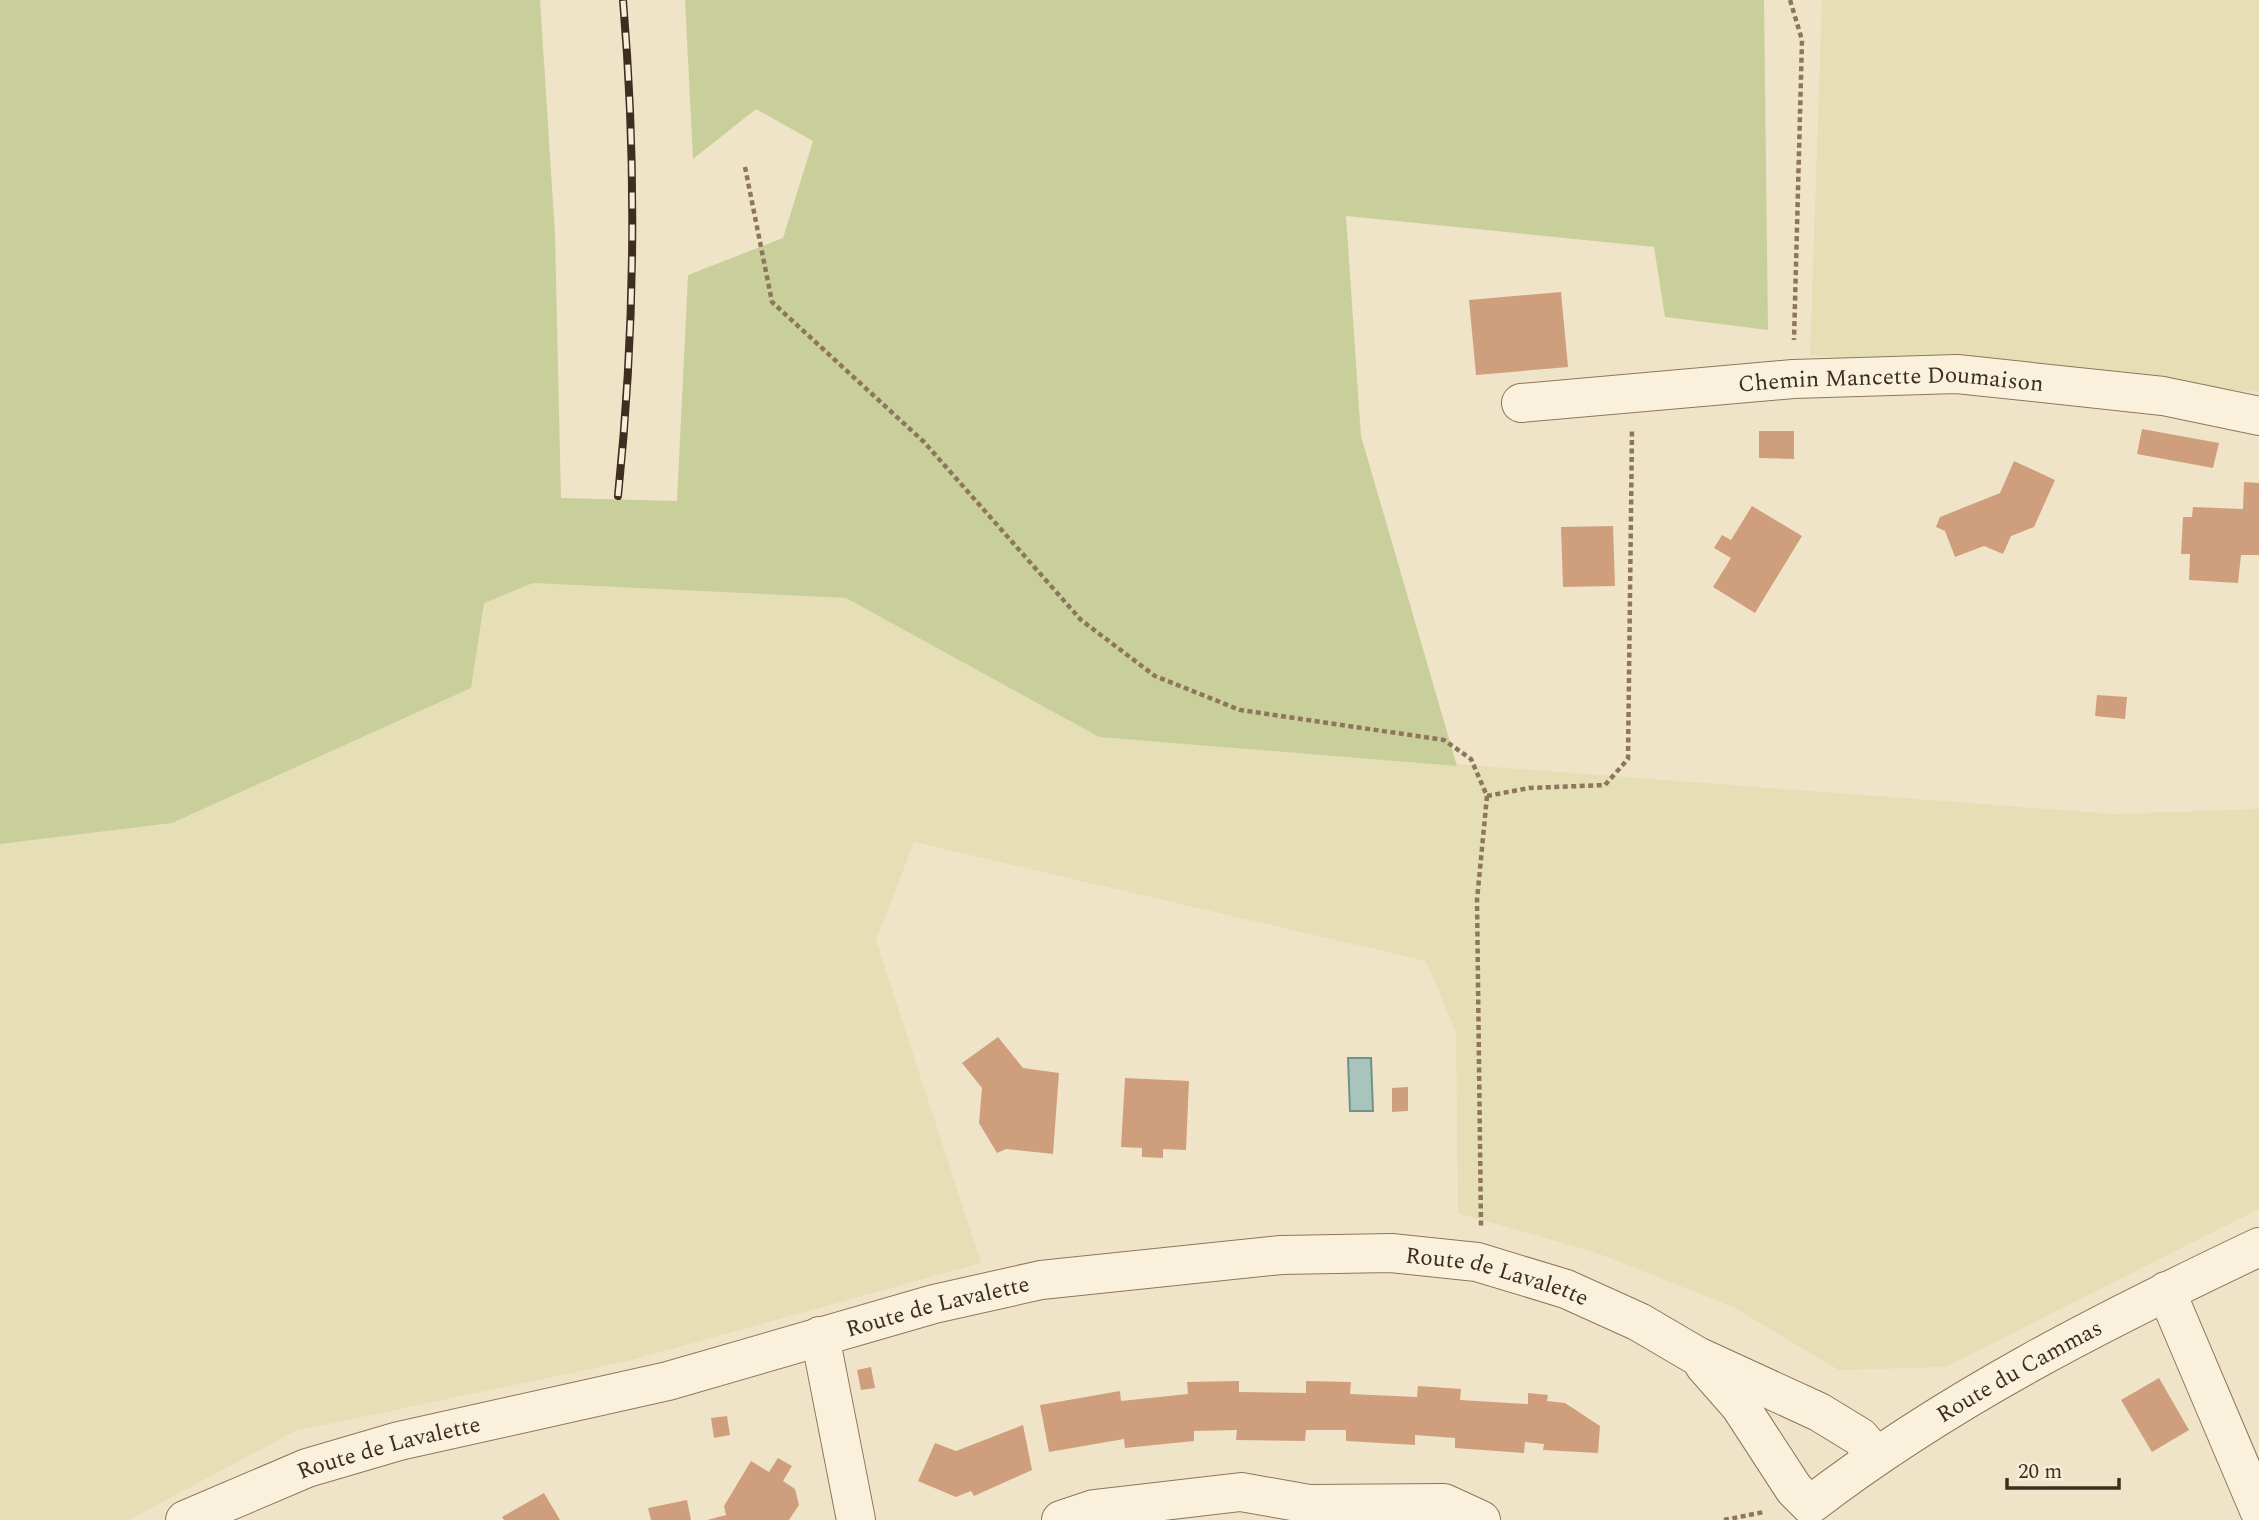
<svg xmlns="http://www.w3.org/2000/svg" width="2259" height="1520" font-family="Spectral,serif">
<rect width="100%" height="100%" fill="#f0e4c8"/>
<!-- farmland -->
<g fill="#e6deb5">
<path d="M1822,0H2259V392L1810,355Z"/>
<path d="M533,583L846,598L1099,737L2114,814L2259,809V1209L1945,1367L1839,1370L1735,1308L1597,1253L1458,1213L1456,1032L1426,961L914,842L876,940L981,1263L628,1361L295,1431L129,1520H0V844L172,823L484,603Z"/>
</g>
<!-- green -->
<path fill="#c9cf9b" d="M0,0H540L555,233L561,498L677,501L688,275L783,238L813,141L756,109L693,159L685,0H1764L1768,330L1665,317L1654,247L1346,216L1361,436L1457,766L1099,737L846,598L533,583L484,603L471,688L172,823L0,844Z"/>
<!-- water -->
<path fill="#a9c4bc" stroke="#6f938a" stroke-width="2" d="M1348,1058H1371L1373,1111H1350Z"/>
<!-- building -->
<g fill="#cf9f7d">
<path d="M1561,292L1568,367L1476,375L1469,300Z"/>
<path d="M2142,429L2219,443L2213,468L2137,454Z"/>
<path d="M1759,431H1794V459L1759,458Z"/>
<path d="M2014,461L2055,480L2034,527L2011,536L2003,554L1984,546L1955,557L1945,531L1936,527L1940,517L2000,493Z"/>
<path d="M2244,482L2259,483V555H2241L2238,583L2189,580L2190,554H2181L2183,517H2192L2193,507L2243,509Z"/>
<path d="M1752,506L1802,536L1755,613L1713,587L1731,558L1714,548L1722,535L1731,540Z"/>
<path d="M1613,526L1615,586L1563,587L1561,527Z"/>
<path d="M2097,695L2127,697L2125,719L2095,716Z"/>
<path d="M998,1037L1023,1068L1059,1073L1053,1154L1006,1149L997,1153L979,1123L982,1088L962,1063Z"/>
<path d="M1125,1078L1189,1081L1186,1150L1163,1149V1158L1142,1157V1148L1121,1147Z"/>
<path d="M1408,1087V1111L1392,1112V1088Z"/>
<path d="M871,1367L875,1388L861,1390L857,1370Z"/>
<path d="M2159,1378L2189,1430L2152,1452L2121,1400Z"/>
<path d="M1239,1381V1392L1306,1393V1381L1351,1382L1350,1394L1417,1397L1418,1386L1461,1389L1460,1400L1528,1404V1393L1548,1395L1547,1401L1565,1403L1600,1426L1598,1453L1543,1450L1544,1444L1525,1442L1524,1453L1455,1448V1438L1415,1435V1445L1346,1441V1430H1306L1305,1441L1236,1440L1237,1430L1194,1431V1441L1125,1448L1124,1439L1049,1452L1040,1405L1120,1391L1121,1401L1188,1394L1187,1382Z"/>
<path d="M727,1416L730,1435L714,1438L711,1418Z"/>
<path d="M1023,1425L1032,1470L974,1496L971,1491L956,1497L918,1481L935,1443L956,1451Z"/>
<path d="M778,1458L792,1466L783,1481L795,1489L799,1505L789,1520H707L726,1515L724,1506L751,1461L769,1472Z"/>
<path d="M544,1493L560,1520H504L502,1517Z"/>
<path d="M687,1500L691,1520H651L648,1508Z"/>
</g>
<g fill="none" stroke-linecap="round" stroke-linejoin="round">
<!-- minor casing -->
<g stroke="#8d765c" stroke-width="40">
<g id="minor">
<path id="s1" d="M1521,403L1793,379L1957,374L2163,396L2259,416"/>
<path d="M2166,1291L2259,1510"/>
<path d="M820,1336L856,1520"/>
<path d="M1061,1520L1094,1509L1241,1492L1309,1504L1444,1503L1481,1520"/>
</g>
</g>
<!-- tertiary casing -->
<g stroke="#8d765c" stroke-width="40">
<g id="tertiary">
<path id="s2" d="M1704,1365L1740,1406L1794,1489L1810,1505C1948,1399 2103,1321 2259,1247"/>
<path id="s3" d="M185,1520L307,1468L399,1441L668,1381L934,1304L1041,1280L1281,1255L1391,1253L1477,1262L1566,1289L1639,1322L1697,1356L1819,1412L1860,1437L1875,1455"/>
</g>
</g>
<!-- path -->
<g stroke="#8d765c" stroke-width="4.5" stroke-dasharray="5 3.5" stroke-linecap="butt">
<path d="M1790,0L1802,40L1794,340"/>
<path d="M745,167L772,302L924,442L1081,620L1155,676L1240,710L1444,740L1471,759L1487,796L1477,900L1481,1226"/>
<path d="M1487,796L1529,788L1605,785L1628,759L1632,431"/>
<path d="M1724,1520L1764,1512"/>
</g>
<!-- minor -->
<use href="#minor" stroke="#faf1dc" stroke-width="38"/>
<!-- tertiary -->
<use href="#tertiary" stroke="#faf1dc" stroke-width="38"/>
<!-- rail casing -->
<g stroke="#3d2e20" stroke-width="8">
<path id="rail" d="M618,496C635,331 637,165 623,0"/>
</g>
<!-- rail -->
<use href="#rail" stroke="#f7eed8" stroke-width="5" stroke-dasharray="16" stroke-linecap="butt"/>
</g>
<g text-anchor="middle" stroke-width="5" stroke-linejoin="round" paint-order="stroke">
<!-- street labels -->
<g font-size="23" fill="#3d2e20" stroke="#f7eed8">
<text dy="8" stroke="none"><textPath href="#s1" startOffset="371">Chemin Mancette Doumaison</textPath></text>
<text dy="8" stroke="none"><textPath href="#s3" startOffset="1351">Route de Lavalette</textPath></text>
<text dy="8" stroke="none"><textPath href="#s3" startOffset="784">Route de Lavalette</textPath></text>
<text dy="8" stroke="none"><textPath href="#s2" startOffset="425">Route du Cammas</textPath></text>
<text dy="8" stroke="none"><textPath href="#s3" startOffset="217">Route de Lavalette</textPath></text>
</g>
</g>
<!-- scale -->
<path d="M2007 1478v10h112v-10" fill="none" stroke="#3d2e20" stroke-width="3.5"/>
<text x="2018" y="1478" font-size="21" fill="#3d2e20" stroke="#f7eed8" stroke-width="5" paint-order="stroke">20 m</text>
</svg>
